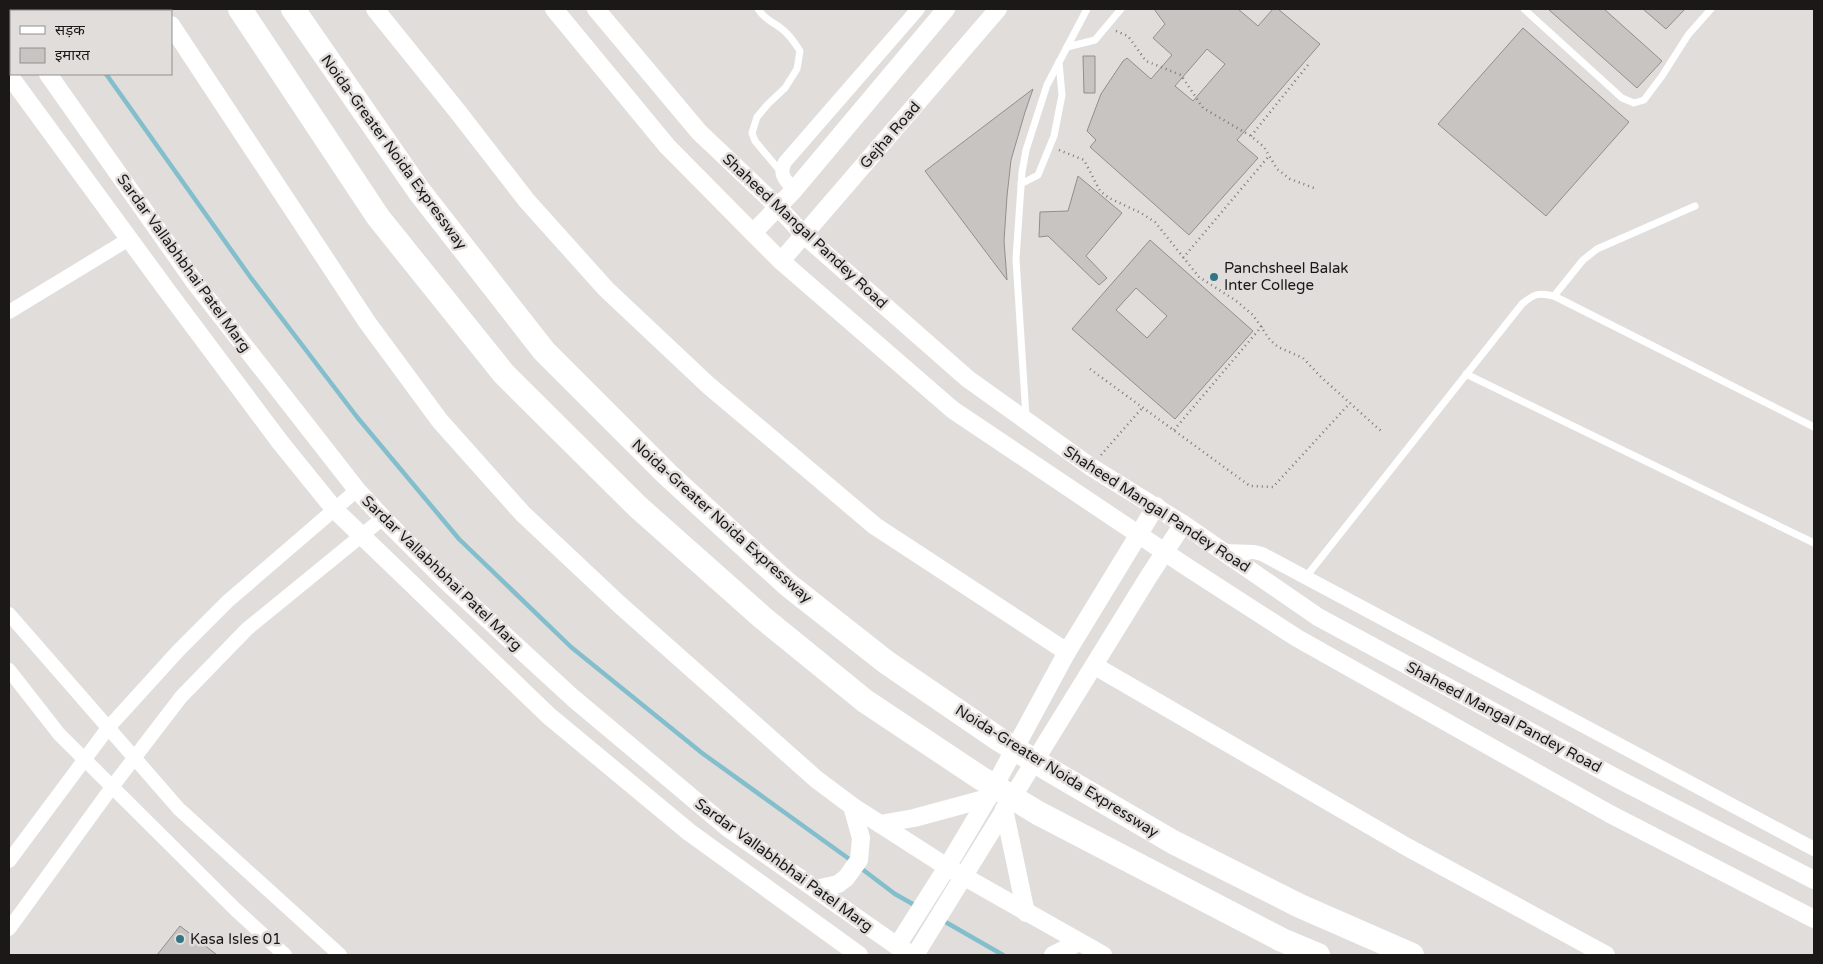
<svg xmlns="http://www.w3.org/2000/svg" width="1823" height="964" font-family="'Varela Round','Noto Sans Devanagari',sans-serif">
<rect width="100%" height="100%" fill="#e1dddb"/>
<g fill="none" stroke-linecap="round" stroke-linejoin="round">
<!-- stream -->
<g stroke="#83becd" stroke-width="4.5">
<path d="M57,9L59,11"/>
<path d="M106,74L251,278L357,417L459,539L571,647L702,753L852,861"/>
<path d="M858,866L895,894L918,907"/>
<path d="M942,920L1003,955"/>
</g>
</g>
<!-- building -->
<g fill="#c7c4c2" stroke="#918e8c" fill-rule="evenodd">
<path d="M1154,9H1238L1258,26L1273,9H1278L1320,44L1237,140L1258,158L1189,235L1090,147L1096,140L1087,131L1101,94L1123,61L1127,58L1151,79L1172,55L1153,38L1165,24ZM1207,49L1225,64L1193,101L1175,86Z"/>
<path d="M1548,9H1604L1662,61L1637,88Z"/>
<path d="M1643,9H1685L1666,29Z"/>
<path d="M1523,28L1629,122L1546,216L1438,124Z"/>
<path d="M1083,56H1095V93H1084Z"/>
<path d="M1033,89L1025,112L1011,160L1007,196L1004,241L1007,280L925,171Z"/>
<path d="M1078,176L1122,213L1086,256L1107,278L1099,285L1048,236L1039,237L1040,212L1068,211Z"/>
<path d="M1150,240L1253,331L1175,419L1072,329ZM1136,288L1167,316L1147,338L1116,310Z"/>
<path d="M180,926L193,936L217,955H157Z"/>
</g>
<g fill="none" stroke-linecap="round" stroke-linejoin="round">
<!-- path -->
<g stroke="#7d7a79" stroke-width="2.5" stroke-dasharray="1 4" stroke-linecap="butt">
<path d="M1116,31L1128,36L1146,61L1181,75L1203,108L1251,136L1264,147L1277,169L1290,179L1314,188"/>
<path d="M1251,136L1308,65"/>
<path d="M1059,150L1084,160L1100,191L1109,198L1141,213L1155,222L1199,277L1235,300L1253,315L1270,340L1278,347L1303,358L1321,377L1381,431"/>
<path d="M1183,258L1269,156"/>
<path d="M1090,369L1250,486L1273,487L1350,403"/>
<path d="M1174,430L1262,326"/>
<path d="M1101,455L1143,407"/>
</g>
<!-- service -->
<g stroke="#fff" stroke-width="7">
<path d="M758,9C764,19 773,22 782,29C790,35 795,43 800,51L797,69L785,88L768,104L757,117L752,133L755,141L781,172"/>
<path d="M1524,9L1622,98L1634,103L1644,100L1662,76L1688,35L1711,9"/>
<path d="M1067,47L1095,40L1121,9"/>
<path d="M1021,184L1038,175L1054,136L1062,95L1059,62"/>
<path d="M1554,296L1583,260L1597,249L1695,206"/>
<path d="M1466,374L1814,543"/>
<path d="M1026,417L1016,259L1022,172L1026,150L1047,85L1087,9"/>
<path d="M1305,578L1522,304C1534,294 1538,292 1554,296L1814,427"/>
</g>
<!-- minor -->
<g stroke="#fff" stroke-width="14">
<path d="M794,190C786,181 778,174 785,162L918,9"/>
<path d="M9,312L129,239"/>
<path d="M1223,551L1254,552L1262,554L1814,849"/>
<path d="M9,614L179,809L340,955"/>
<path d="M9,670L59,734L236,910L285,955"/>
<path d="M9,861L108,728L178,651L228,601L357,490"/>
<path d="M9,929L112,787L181,697L247,629L383,518"/>
</g>
<!-- tertiary -->
<g stroke="#fff" stroke-width="18">
<path d="M161,9L162,11"/>
<path d="M375,9L458,112L527,201L606,289L708,385L875,526L1067,652"/>
<path d="M554,9L667,146L748,228L781,261L953,410L1187,567L1297,638L1610,814L1814,919"/>
<path d="M596,9L699,132L778,207L804,235L968,379L1091,467L1183,524L1318,617L1620,780L1814,880"/>
<path d="M9,17L11,21"/>
<path d="M171,25L367,322L440,421L523,514L620,605L816,779L852,806L947,867L1103,955"/>
<path d="M48,74L196,284L357,490L383,518L447,582L573,698L728,828L897,946L913,955"/>
<path d="M9,75L168,292L280,442L335,510L549,716L689,832L859,955"/>
<path d="M753,233L794,190L946,9"/>
<path d="M781,261L998,9"/>
<path d="M1095,666L1407,847L1606,955"/>
<path d="M1004,809L1026,913"/>
<path d="M880,824L914,818L988,798"/>
<path d="M816,889L838,884L846,878L859,860L861,838L852,806"/>
<path d="M897,946L947,867L988,798L1067,652L1156,506"/>
<path d="M915,955L1149,576L1183,524"/>
<path d="M1053,955L1079,942"/>
</g>
<!-- trunk -->
<g stroke="#fff" stroke-width="24">
<path d="M240,9L378,217L504,374L638,507L763,618L865,701L979,777L1038,813L1282,940L1318,955"/>
<path d="M293,9L419,191L544,351L668,475L787,584L886,662L1000,740L1058,775L1173,842L1300,906L1412,955"/>
</g>
</g>
<!-- markers -->
<g fill="#327686" stroke="#e1dddb" stroke-width="2">
<circle cx="1214" cy="277" r="5"/>
<circle cx="180" cy="939" r="5"/>
</g>
<g text-anchor="middle" stroke-width="5" stroke-linejoin="round" paint-order="stroke">
<!-- street labels -->
<g font-size="15" fill="#1a1918" stroke="#e1dddb">
<text transform="translate(890 135) rotate(-49)" y="5">Gejha Road</text>
<text transform="translate(394 152) rotate(54)" y="5">Noida-Greater Noida Expressway</text>
<text transform="translate(805 231) rotate(43)" y="5">Shaheed Mangal Pandey Road</text>
<text transform="translate(184 263) rotate(54)" y="5">Sardar Vallabhbhai Patel Marg</text>
<text transform="translate(1157 509) rotate(33)" y="5">Shaheed Mangal Pandey Road</text>
<text transform="translate(722 521) rotate(42)" y="5">Noida-Greater Noida Expressway</text>
<text transform="translate(442 573) rotate(44)" y="5">Sardar Vallabhbhai Patel Marg</text>
<text transform="translate(1504 717) rotate(28)" y="5">Shaheed Mangal Pandey Road</text>
<text transform="translate(1057 771) rotate(32)" y="5">Noida-Greater Noida Expressway</text>
<text transform="translate(784 865) rotate(36)" y="5">Sardar Vallabhbhai Patel Marg</text>
</g>
<!-- poi labels -->
<g font-size="15" fill="#1a1918" stroke="#e1dddb" text-anchor="start">
<text x="1224" y="273">Panchsheel Balak<tspan x="1224" dy="17">Inter College</tspan></text>
<text x="190" y="944">Kasa Isles 01</text>
</g>
</g>
<!-- border -->
<rect width="1823" height="964" fill="none" stroke="#1a1918" stroke-width="20"/>
<!-- legend -->
<rect x="10" y="10" width="162" height="65" fill="#e1dddb" stroke="#918f8d"/>
<rect x="20" y="26" width="25" height="8" fill="#ffffff" stroke="#918f8d"/>
<text x="55" y="35" font-size="15" fill="#1a1918">सड़क</text>
<rect x="20" y="48" width="25" height="15" fill="#c7c4c2" stroke="#918f8d"/>
<text x="55" y="60" font-size="15" fill="#1a1918">इमारत</text>
</svg>
